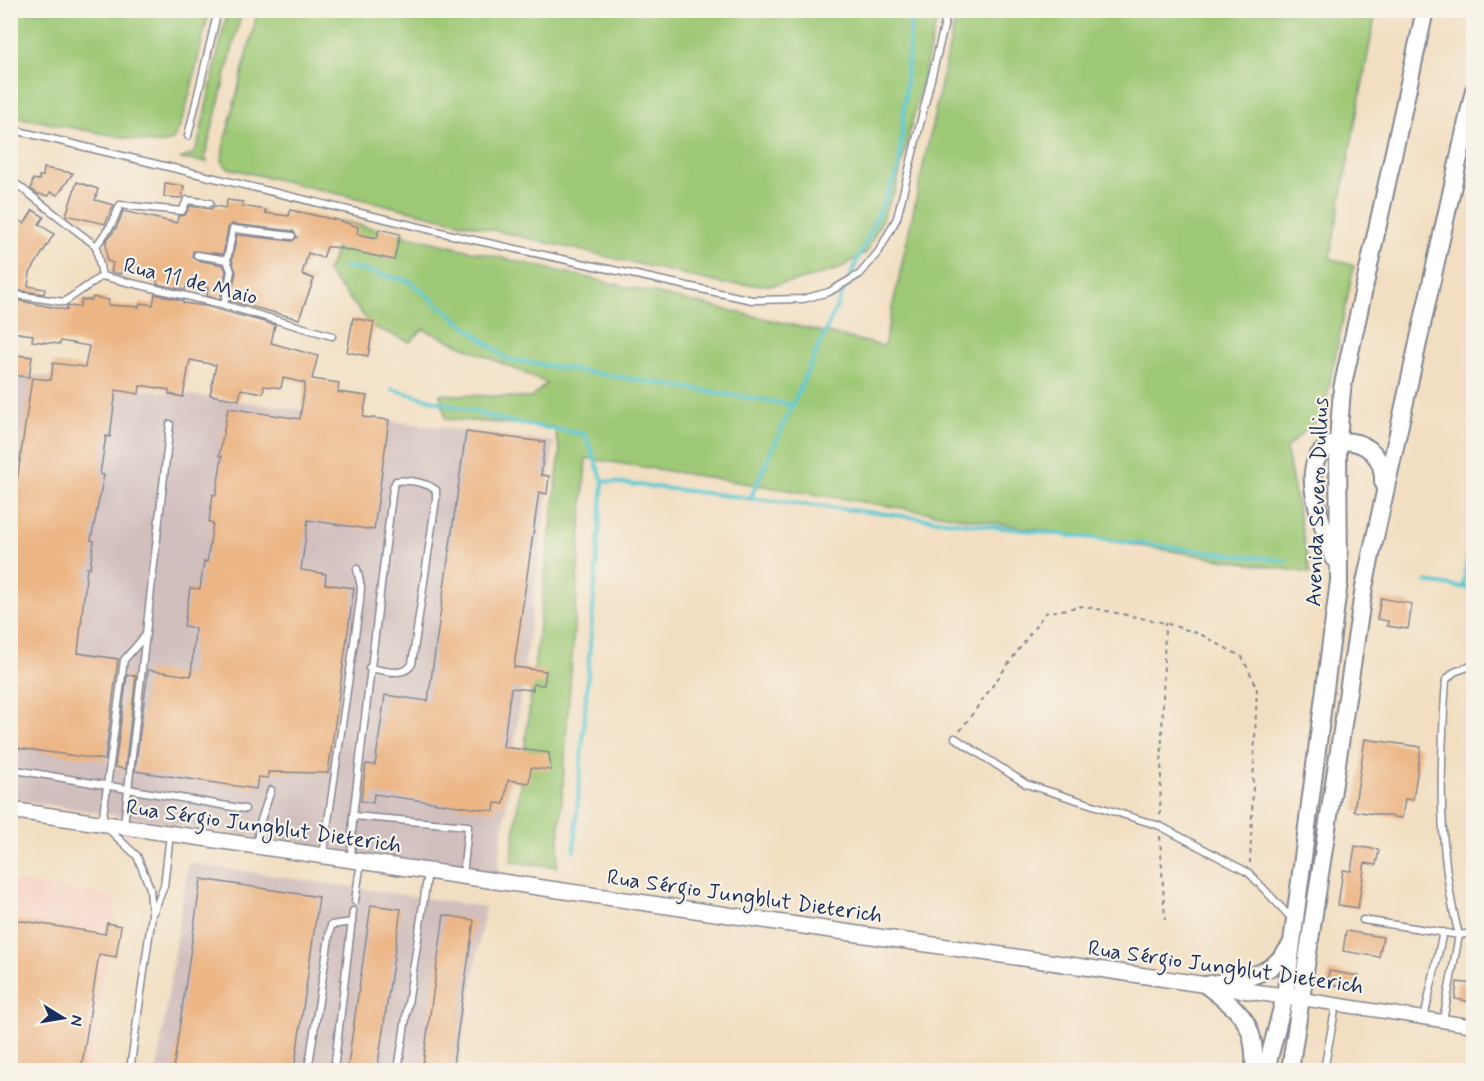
<svg xmlns="http://www.w3.org/2000/svg" width="1484" height="1081" font-family="Mynerve,sans-serif">
<rect width="100%" height="100%" fill="#f7f3e8"/>
<filter id="ink" filterUnits="userSpaceOnUse"><feTurbulence type="fractalNoise" baseFrequency=".0167" numOctaves="2"/><feDisplacementMap in="SourceGraphic" scale="12" xChannelSelector="R" yChannelSelector="G"/><feConvolveMatrix kernelMatrix="1 2 1 2 8 2 1 2 1" color-interpolation-filters="sRGB"/></filter>
<filter id="wash" filterUnits="userSpaceOnUse"><feTurbulence type="fractalNoise" baseFrequency=".008" numOctaves="4" result="noise"/><feDisplacementMap in="SourceGraphic" scale="24" xChannelSelector="R" yChannelSelector="G"/><feGaussianBlur stdDeviation="1.35" result="paint"/><feColorMatrix in="noise" values="0 0 0 0 0 0 0 0 0 0 0 0 0 0 0 0 0 1.4 0 .05"/><feComposite in="paint" operator="in"/></filter>
<g filter="url(#wash)">
<rect width="100%" height="100%" fill="#f2dfc2"/>
<!-- built -->
<path fill="#f6d2c3" d="M10,880L117,897L88,1070H11Z"/>
<!-- industrial -->
<g fill="#d1bfbd">
<path d="M10,372L554,442L497,875L11,799Z"/>
<path d="M188,863L485,907L458,1070H157Z"/>
</g>
<!-- green -->
<g fill="#9dc875" stroke="#5c7c6a" stroke-width="1.5">
<path d="M10,11H209C202,37 187,120 174,138C168,145 160,143 152,143L11,116Z"/>
<path d="M227,11H242L205,156L207,162L180,159L193,154L198,144Z"/>
<path d="M258,11V10L939,11L896,188L867,252L839,269L801,280L772,285L724,284L228,168L222,162L223,148Z"/>
<path d="M957,11H1376L1330,258L1354,266L1323,415L1286,448L1310,573L586,458L557,867L511,862L560,452L554,427L446,419L440,394L531,398L547,383L423,329L410,342L373,327L327,272L335,254L341,221L884,346Z"/>
</g>
<g fill="none" stroke-linecap="round" stroke-linejoin="round">
<!-- stream -->
<g stroke="#5bc8d2" stroke-width="4">
<path d="M344,266L409,281L507,359L793,405"/>
<path d="M392,389L510,422L585,434L603,481"/>
<path d="M750,499L899,168L912,10"/>
<path d="M1426,582L1474,589"/>
<path d="M1463,587L1474,509"/>
<path d="M574,851L603,481L1287,561"/>
</g>
</g>
<g id="blocks">
<!-- building -->
<g fill="#ecb584">
<path d="M44,168L73,173L58,195L50,192L49,196L38,194L31,189L33,179L39,180V176H43Z"/>
<path d="M77,182L98,189L95,200L114,205L105,224L66,215Z"/>
<path d="M165,183L184,186L182,198L164,197Z"/>
<path d="M227,200L243,202L242,206L266,210L265,213L289,216L290,210L341,221L358,227L357,234L377,238L379,229L400,234L394,260L334,247H327L323,258L308,253L302,274L314,279L299,319L230,301L236,272L232,260L237,235L292,241L297,237L293,231L232,224L228,228L223,254L193,251L192,256L196,260L223,265L226,271L220,299L207,296L208,288L187,284L185,290L157,284V280L147,278L148,273L122,269L121,274L111,272L113,263L107,261L106,241L117,227L123,211L177,223L178,216L185,215L190,206L211,209L215,206L226,208Z"/>
<path d="M33,210L44,217L39,224L54,234L30,273L28,286L45,289L44,294L10,289V214L24,224Z"/>
<path d="M155,294L183,301V303L206,306L275,325L271,343L318,356L312,379L339,383L338,392L367,396L363,417L389,420L374,530L308,520L301,570L326,574L325,584L354,588L328,773L268,772V778L258,777L256,789L135,771L148,670L191,676L195,628L184,626L190,588L200,589L204,561L207,562L213,523L209,522L213,494L216,495L222,456H219L228,408L300,419L305,383L283,378L281,388L264,386L263,393L241,389L239,400L210,395L216,365L190,360L183,397L169,394V390L146,386H140L139,394L116,390L110,437L106,436L100,474L104,475L91,540L94,541L90,568H87L78,653L118,659L105,760L10,747V528L32,378L51,380L53,363L85,367L89,346L61,341L60,344L32,341L33,335L10,332V299L67,310V306L80,307L81,300H92L93,297L109,300L108,305L139,307L140,303L153,305Z"/>
<path d="M353,318L374,322L368,356L347,352Z"/>
<path d="M10,354L32,357L29,377L10,375Z"/>
<path d="M466,432L545,442L541,475L549,476L547,494L539,492L514,667L546,671L544,685L533,684V690L511,688L503,747L549,753L551,770L531,768L529,783L508,780L504,804L495,803L494,811L374,794L373,803L361,801L366,764L375,765L385,695L428,701Z"/>
<path d="M1381,598L1412,604L1408,629L1387,626L1388,621L1377,619Z"/>
<path d="M127,675L136,676L125,769L115,767Z"/>
<path d="M1365,739L1421,747L1413,800L1405,799L1402,818L1354,811Z"/>
<path d="M1355,846L1379,850L1376,865L1365,863L1358,908L1338,905L1343,870L1351,871Z"/>
<path d="M201,879L319,897L294,1071H173Z"/>
<path d="M371,905L401,909L377,1071H347Z"/>
<path d="M444,915L474,920L452,1071H422Z"/>
<path d="M10,919L105,934L107,923L121,926L116,957L99,954L81,1071H10Z"/>
<path d="M1346,931L1383,937L1379,957L1343,951Z"/>
<path d="M1329,971L1359,976L1357,988L1327,984Z"/>
<path d="M1457,982L1473,984V1002L1455,999Z"/>
</g>
</g>
</g>
<g filter="url(#ink)">
<use href="#blocks" fill-opacity="0" stroke="#868790" stroke-width="1.5"/>
<g fill="none" stroke-linecap="round" stroke-linejoin="round">
<!-- service casing -->
<g stroke="#868790" stroke-width="9">
<g id="service">
<path d="M10,129L465,238L752,300L803,299L829,292L860,274L879,251L897,218L948,10"/>
<path d="M188,136L218,10"/>
<path d="M10,179L96,246L102,276"/>
<path d="M96,246L112,224L120,205L182,211L187,200L210,203"/>
<path d="M197,255L227,260"/>
<path d="M10,294L64,302L102,276L224,305L332,336"/>
<path d="M224,305L231,271L227,260L233,229L292,236"/>
<path d="M10,408L12,390"/>
<path d="M1474,665L1454,672L1446,680C1440,765 1437,852 1459,935L1474,933"/>
<path d="M955,738L1026,784L1160,826L1249,873L1292,919"/>
<path d="M10,769L245,809"/>
<path d="M353,816L468,826L463,876"/>
<path d="M124,825L170,424"/>
<path d="M257,844L259,826L271,790"/>
<path d="M323,856L360,601L361,587L357,569"/>
<path d="M351,860L353,816L393,487L396,481C407,479 428,483 436,490V499L412,664C404,678 383,670 369,668"/>
<path d="M355,901L361,862"/>
<path d="M154,911L164,886L170,834"/>
<path d="M1363,920L1459,935L1443,1021"/>
<path d="M1424,1018L1443,932"/>
<path d="M130,1070L152,915L150,888L137,856L102,823L124,660L145,636"/>
<path d="M308,1070L331,925L352,922"/>
<path d="M334,1070L353,911"/>
<path d="M398,1070L428,872"/>
<path d="M1324,1070L1336,1005"/>
</g>
</g>
<!-- minor casing -->
<g stroke="#868790" stroke-width="15">
<path id="minor" d="M1302,999L1474,1026"/>
</g>
<!-- tertiary casing -->
<g stroke="#868790" stroke-width="18">
<path id="tertiary" d="M10,810L1296,998"/>
</g>
<!-- secondary casing -->
<g stroke="#868790" stroke-width="20">
<g id="secondary">
<path d="M1333,558C1327,535 1310,495 1313,472C1318,427 1385,433 1383,482"/>
<path d="M1206,985C1241,1012 1257,1023 1254,1070"/>
<path d="M1206,985C1241,978 1270,979 1290,946"/>
<path d="M1266,1070L1285,996L1339,581L1338,442L1342,389L1425,10"/>
<path d="M1290,1070L1364,587L1474,90"/>
</g>
</g>
<!-- path -->
<g stroke="#868790" stroke-width="2" stroke-dasharray="4.5 4.5" stroke-linecap="butt">
<path d="M960,731L1045,613L1083,606L1165,623L1200,634L1242,657L1257,687L1250,863"/>
<path d="M1160,815L1165,623"/>
<path d="M1160,836L1165,920"/>
</g>
<!-- service -->
<use href="#service" stroke="#fff" stroke-width="6"/>
<!-- minor -->
<use href="#minor" stroke="#fff" stroke-width="12"/>
<!-- tertiary -->
<use href="#tertiary" stroke="#fff" stroke-width="15"/>
<!-- secondary -->
<use href="#secondary" stroke="#fff" stroke-width="16"/>
</g>
</g>
<g text-anchor="middle" stroke-width="4.5" stroke-linejoin="round" paint-order="stroke">
<!-- street labels -->
<g font-size="22" fill="#1b2f5e" stroke="#f7f3e8">
<text transform="translate(191 280) rotate(14)" y="8">Rua 11 de Maio</text>
<text transform="translate(1316 502) rotate(-88)" y="8">Avenida Severo Dullius</text>
<text transform="translate(264 825) rotate(8)" y="8">Rua Sérgio Jungblut Dieterich</text>
<text transform="translate(745 895) rotate(8)" y="8">Rua Sérgio Jungblut Dieterich</text>
<text transform="translate(1226 966) rotate(8)" y="8">Rua Sérgio Jungblut Dieterich</text>
</g>
</g>
<!-- margin -->
<rect width="1484" height="1081" fill="none" stroke="#f7f3e8" stroke-width="36"/>
<!-- north arrow -->
<g transform="translate(63 1018) rotate(101)" stroke="#f7f3e8" stroke-width="4.5" paint-order="stroke">
<path d="M0-4.5L10 22L0 15L-10 22Z" fill="#1b2f5e"/>
<text y="-9" font-size="16" font-weight="bold" text-anchor="middle" fill="#1b2f5e">N</text>
</g>
</svg>
